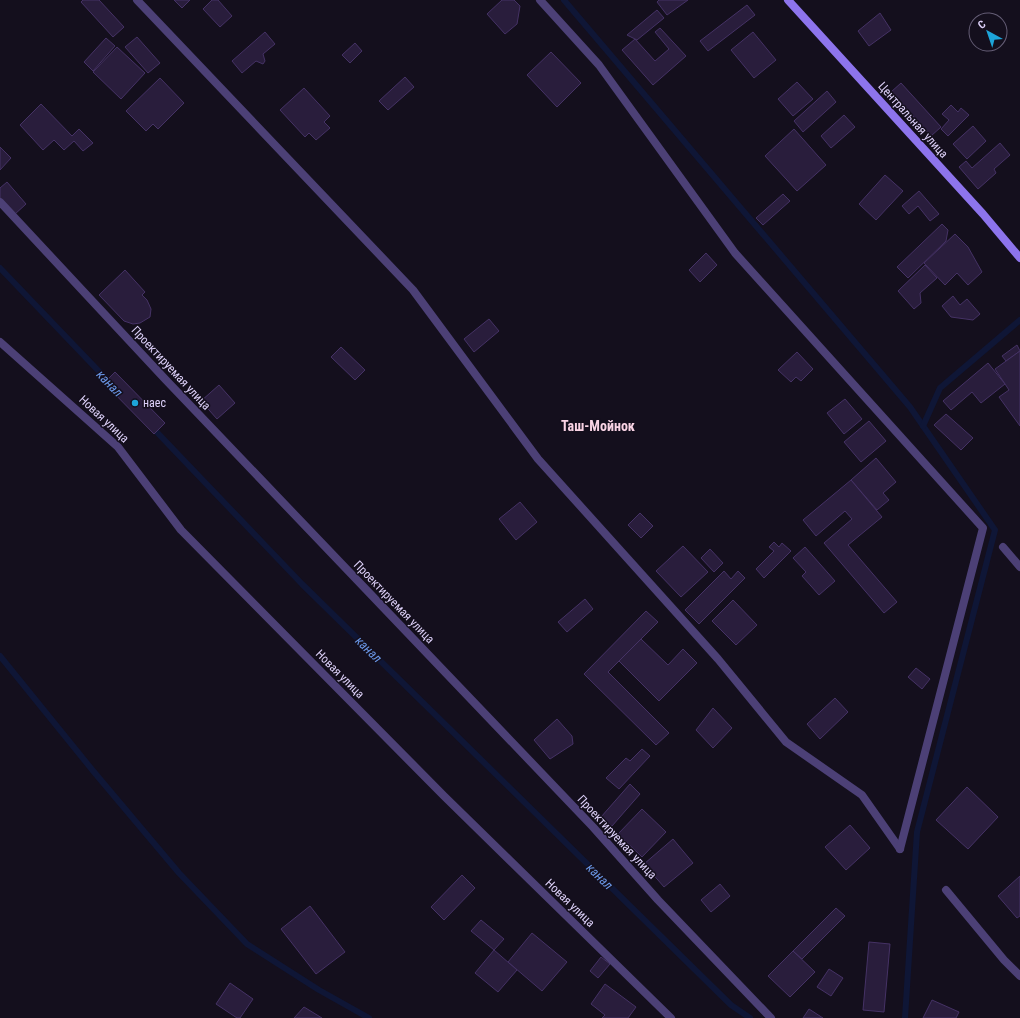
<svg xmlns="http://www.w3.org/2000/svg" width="1020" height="1018" font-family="'Roboto Condensed',sans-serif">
<rect width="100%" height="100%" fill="#140f1d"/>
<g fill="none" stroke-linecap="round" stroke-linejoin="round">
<!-- stream -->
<g stroke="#0f1636" stroke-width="6">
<path d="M564,0L910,407L995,530L917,832L905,1018"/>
<path d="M0,268L113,386"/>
<path d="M151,426L302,584L731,1005L750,1018"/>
<path d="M923,426L940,388L1020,320"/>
<path d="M0,656L94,772L179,873L247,944L319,990L369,1018"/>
</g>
</g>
<!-- building -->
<g fill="#291d3c" stroke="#453265">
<path d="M83,0H99L124,27L113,37L81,2Z"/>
<path d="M174,0H190L182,8Z"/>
<path d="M212,0H218L232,16L220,27L203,9Z"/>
<path d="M502,0H514L520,6L517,24L505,34L487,14Z"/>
<path d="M659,0H688L667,15L657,2Z"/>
<path d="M747,5L755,15L708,51L700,41Z"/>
<path d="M657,10L664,18L637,40L627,35Z"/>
<path d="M880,13L891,30L869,46L858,31Z"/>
<path d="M660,28L686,56L653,85L622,50L635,39L655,61L669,49L655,32Z"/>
<path d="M265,32L275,44L263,54L265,61L263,64L256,61L242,73L232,61Z"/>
<path d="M753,32L776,60L754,78L731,50Z"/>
<path d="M137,37L160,63L148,73L125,47Z"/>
<path d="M106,38L115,46L93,71L84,62Z"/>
<path d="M355,43L362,51L350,63L342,55Z"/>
<path d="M117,47L145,73L121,99L93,72Z"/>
<path d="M551,52L581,83L557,107L527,75Z"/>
<path d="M405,77L414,87L388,110L379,101Z"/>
<path d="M160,78L184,103L158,129L153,124L146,131L126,111Z"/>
<path d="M797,82L813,99L793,116L778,99Z"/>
<path d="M901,83L941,127L931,136L891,92Z"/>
<path d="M304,88L330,116L324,122L330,128L316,140L309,133L305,137L280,110Z"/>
<path d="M827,91L836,102L803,132L794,121Z"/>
<path d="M41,104L72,136L79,129L93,143L83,151L74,141L64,150L54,140L43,150L20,125Z"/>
<path d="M951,105L958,112L961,108L969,115L948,136L941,129L949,120L942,114Z"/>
<path d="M844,115L855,127L831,148L821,136Z"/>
<path d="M973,126L986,141L967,159L953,144Z"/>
<path d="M794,129L826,165L797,191L765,156Z"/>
<path d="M1000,143L1010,155L994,169L996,173L978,189L959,167L966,161L972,168Z"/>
<path d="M0,147L11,158L0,170Z"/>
<path d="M885,175L903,191L876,220L859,204Z"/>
<path d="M7,182L26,204L14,215L0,200V188Z"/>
<path d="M919,191L939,214L930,221L918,206L909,214L902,206Z"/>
<path d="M783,194L790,201L763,225L756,218Z"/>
<path d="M942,224L948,230L946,241L908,278L897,267Z"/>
<path d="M955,234L968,247L982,272L968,285L957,273L945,285L924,263Z"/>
<path d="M706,253L717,265L700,282L689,270Z"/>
<path d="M925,265L937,278L920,293L921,303L914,309L898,291Z"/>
<path d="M125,270L145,292L142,295L147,300L151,309L150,317L140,323L133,324L124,321L99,295Z"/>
<path d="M953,296L960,305L967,299L980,314L973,320L951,317L942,306Z"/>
<path d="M489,319L499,331L474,352L464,339Z"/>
<path d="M1017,345L1020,351L1006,361L1002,356Z"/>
<path d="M341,347L365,370L355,380L331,357Z"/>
<path d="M1020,351V426L999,397L1009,390L995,369Z"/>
<path d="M797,352L813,369L801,381L796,377L791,382L778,370Z"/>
<path d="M988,363L1005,384L981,403L972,392L951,410L943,401Z"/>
<path d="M115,372L165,423L154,434L104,383Z"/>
<path d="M219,385L235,403L217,419L201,401Z"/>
<path d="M845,399L862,419L844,434L827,413Z"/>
<path d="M946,414L973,438L961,450L934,425Z"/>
<path d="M869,421L886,441L861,462L844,442Z"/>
<path d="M876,458L896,482L883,493L889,500L877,510L851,480Z"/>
<path d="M851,480L882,517L848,545L897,602L884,613L824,543L852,519L845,511L816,536L803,520Z"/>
<path d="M520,502L537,522L516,540L499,519Z"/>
<path d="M640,513L653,526L641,538L628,525Z"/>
<path d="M774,542L779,547L782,543L791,551L764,578L756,569L774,551L769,547Z"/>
<path d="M683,546L708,572L681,597L656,571Z"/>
<path d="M805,547L835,581L819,595L802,576L806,572L793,558Z"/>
<path d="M710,549L723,563L714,572L701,558Z"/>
<path d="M724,571L731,579L738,571L745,578L699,624L685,610Z"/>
<path d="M585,599L593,609L567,632L558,622Z"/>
<path d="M733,600L757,625L736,645L712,621Z"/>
<path d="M646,611L658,622L608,672L669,733L656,745L584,674Z"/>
<path d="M641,639L668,665L683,649L697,663L659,701L619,661Z"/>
<path d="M916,668L930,679L922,689L908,677Z"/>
<path d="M835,698L848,712L820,739L807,724Z"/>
<path d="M713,708L732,728L713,748L696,730Z"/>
<path d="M557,719L572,736L573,744L550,759L534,740Z"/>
<path d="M642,749L650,756L619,789L606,778L626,758L630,761Z"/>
<path d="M630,784L640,794L612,826L601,817Z"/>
<path d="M967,787L998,817L968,849L936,820Z"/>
<path d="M642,809L666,832L642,857L618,834Z"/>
<path d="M850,825L870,848L846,870L825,847Z"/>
<path d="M673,839L693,863L664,887L644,864Z"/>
<path d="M462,875L475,888L444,920L431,907Z"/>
<path d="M1020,876V916L1017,918L998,896Z"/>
<path d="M720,884L730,896L711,912L701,900Z"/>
<path d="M310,906L345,952L316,974L281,929Z"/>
<path d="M836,908L845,916L802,959L793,951Z"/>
<path d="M481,920L504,939L494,950L471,931Z"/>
<path d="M532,933L567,962L542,991L508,962Z"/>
<path d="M869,942L890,944L884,1012L863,1010Z"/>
<path d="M494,950L517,970L498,992L475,973Z"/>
<path d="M793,951L815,972L790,997L768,976Z"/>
<path d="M601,957L610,964L598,978L590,971Z"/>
<path d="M829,969L843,978L831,996L817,987Z"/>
<path d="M230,983L253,999L240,1018H237L216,1004Z"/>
<path d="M605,984L636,1007L628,1018H602L605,1015L591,1004Z"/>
<path d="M932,1000L959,1012L956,1018H923Z"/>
<path d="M304,1007L322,1018H294Z"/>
<path d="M809,1009L823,1018H803Z"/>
</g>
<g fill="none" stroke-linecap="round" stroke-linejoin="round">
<!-- lane -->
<path stroke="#4c4076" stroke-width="8" d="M1003,547L1020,567"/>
<!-- street -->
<g stroke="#4c4076" stroke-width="8">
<path d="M137,0L413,290L538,459L718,659L786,742L862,795L900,849"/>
<path d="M540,0L599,65L735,253L983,528L900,849"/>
<path d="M0,202L165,379L593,827L658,900L771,1018"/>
<path d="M0,342L118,447L181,530L444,796L671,1018"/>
<path d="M946,890L1004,960L1020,976"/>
</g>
<!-- secondary -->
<path stroke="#8d74ec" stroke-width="8" d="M788,0L983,214L1020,258"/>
</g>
<!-- markers -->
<circle fill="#1da4d9" stroke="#140f1d" stroke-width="1.5" cx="135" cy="403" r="4"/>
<g text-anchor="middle" stroke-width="3" stroke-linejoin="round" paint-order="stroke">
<!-- street labels -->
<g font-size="12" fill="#ddd1f9" stroke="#140f1d">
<text transform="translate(913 120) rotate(48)" y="4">Центральная улица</text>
<text transform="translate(171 368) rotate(47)" y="4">Проектируемая улица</text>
<text transform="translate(104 419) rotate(43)" y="4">Новая улица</text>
<text transform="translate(394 602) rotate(46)" y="4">Проектируемая улица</text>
<text transform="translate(340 674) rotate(45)" y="4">Новая улица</text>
<text transform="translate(617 837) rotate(47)" y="4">Проектируемая улица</text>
<text transform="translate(570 903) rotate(44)" y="4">Новая улица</text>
</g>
<!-- poi labels -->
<g font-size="12" fill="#ddd1f9" stroke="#140f1d" text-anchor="start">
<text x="143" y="407">наес</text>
</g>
<!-- water labels -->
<g font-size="13" font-style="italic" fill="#6c9aeb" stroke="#140f1d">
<text transform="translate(110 383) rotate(46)" y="5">канал</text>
<text transform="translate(369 649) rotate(44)" y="5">канал</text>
<text transform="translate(600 876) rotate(44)" y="5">канал</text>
</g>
<!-- quarter labels -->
<g font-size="14" font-weight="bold" fill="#f9d3e4" stroke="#140f1d">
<text x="598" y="431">Таш-Мойнок</text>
</g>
</g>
<!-- north arrow -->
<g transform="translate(988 32) rotate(320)"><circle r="19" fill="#140f1d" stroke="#645d75"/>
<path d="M0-3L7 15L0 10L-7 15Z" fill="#1da4d9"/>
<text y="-6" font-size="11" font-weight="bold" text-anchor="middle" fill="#ddd1f9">С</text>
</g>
</svg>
